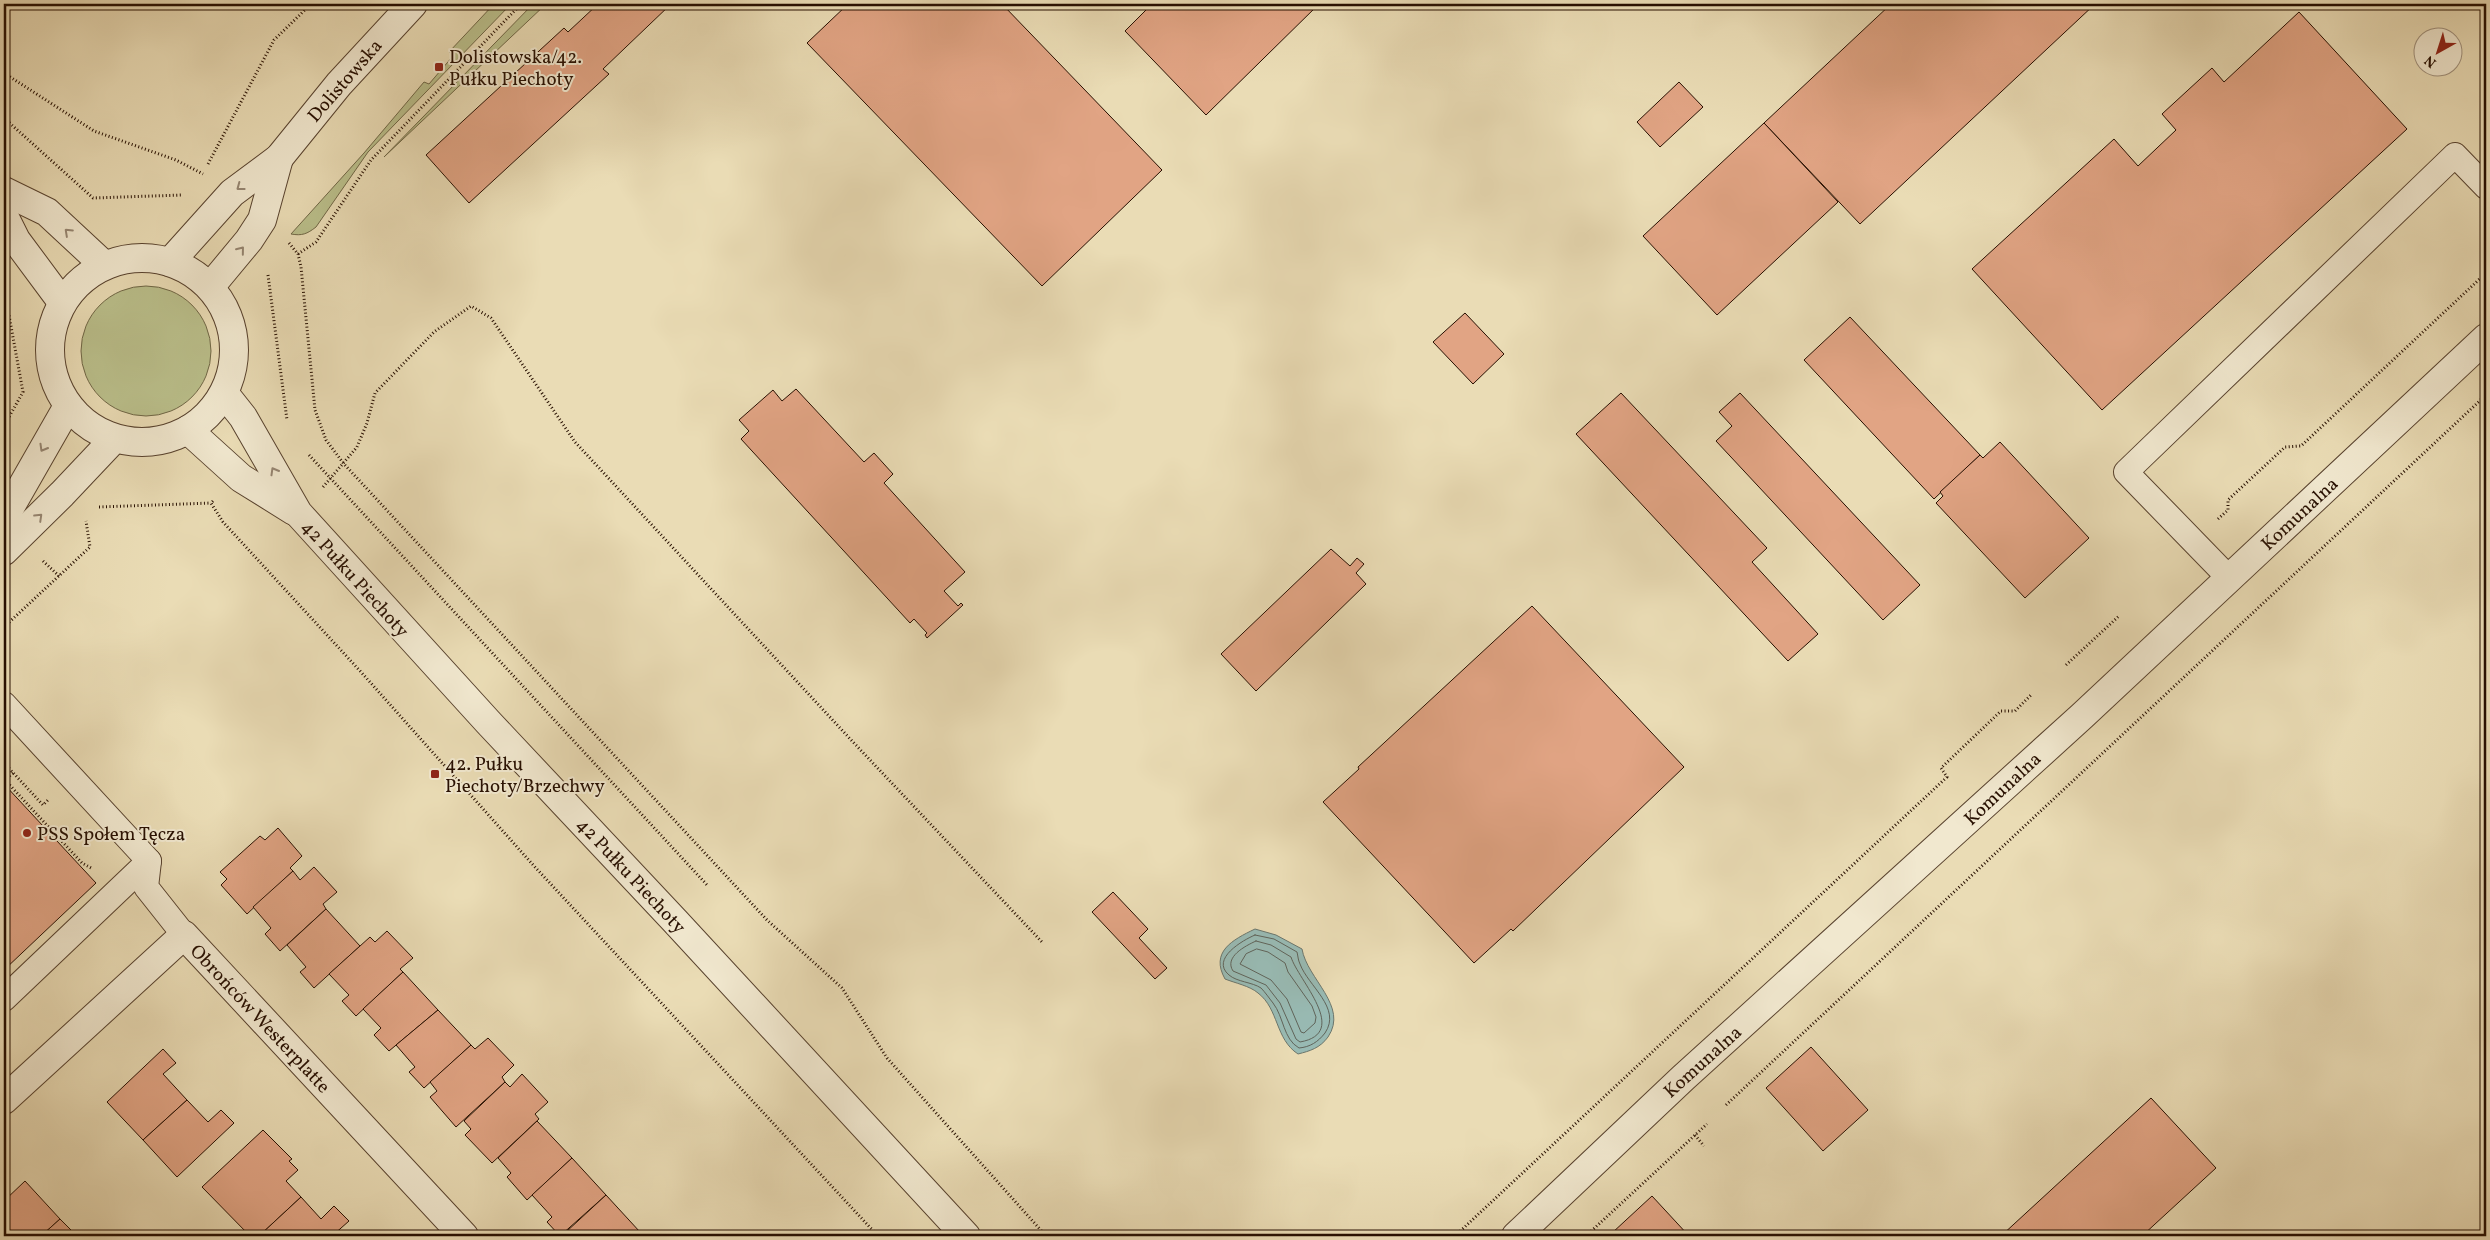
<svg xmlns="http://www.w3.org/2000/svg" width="2490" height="1240" font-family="Vollkorn,serif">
<rect width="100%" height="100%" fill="#eadcb5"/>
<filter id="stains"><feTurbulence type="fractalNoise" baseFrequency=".004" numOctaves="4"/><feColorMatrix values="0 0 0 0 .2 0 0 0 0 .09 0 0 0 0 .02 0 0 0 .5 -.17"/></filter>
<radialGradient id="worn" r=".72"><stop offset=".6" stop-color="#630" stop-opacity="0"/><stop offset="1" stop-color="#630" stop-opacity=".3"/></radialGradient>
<!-- green -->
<g fill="#babf8b" stroke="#706746">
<path d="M494,4H511L368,152L316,227C307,234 302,236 291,234L364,153L424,82L429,84L453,56L449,52Z"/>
<path d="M533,4H546L384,157Z"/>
<circle cx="146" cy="351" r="65"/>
</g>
<!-- water -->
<path fill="#98bab3" stroke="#6b766c" d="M1255,929L1276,935L1302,949C1307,979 1349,1006 1328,1037C1320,1048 1310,1051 1298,1054C1275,1039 1279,1009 1258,993C1250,986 1235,983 1225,979C1210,952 1232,940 1255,929Z"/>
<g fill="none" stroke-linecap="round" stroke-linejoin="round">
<!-- shore -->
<g stroke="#60645a" stroke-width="1">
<path d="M1255,935L1274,939L1297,952C1298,956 1298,960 1300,964C1308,986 1342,1008 1325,1033C1318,1042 1310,1047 1299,1048C1283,1039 1284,1017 1273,1003C1269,998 1265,992 1261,988C1252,982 1237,982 1229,975C1210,959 1243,940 1255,935Z"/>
<path d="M1256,941L1271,945L1291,957C1298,980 1351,1033 1300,1042L1296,1039L1280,1003L1266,985L1233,971C1224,957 1245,946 1256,941Z"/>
<path d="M1257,949L1268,952L1285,963L1288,972L1312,1006L1316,1017L1315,1023L1304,1033L1301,1032L1287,999L1271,980L1240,964L1246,954Z"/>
</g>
</g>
<!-- building -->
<g fill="#e1a484" stroke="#270f01">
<path d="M598,4H671L603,69L609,74L469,203L426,155L564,28L568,32Z"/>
<path d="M848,4H1002L1162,170L1042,286L807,43Z"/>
<path d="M1152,4H1319L1206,115L1125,31Z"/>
<path d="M1891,4H2095L1860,224L1764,123Z"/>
<path d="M2299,12L2407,129L2102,410L1972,269L2114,139L2138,166L2176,130L2162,114L2212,68L2224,82Z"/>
<path d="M1679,82L1703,107L1660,147L1637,122Z"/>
<path d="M1764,123L1838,202L1717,315L1643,236Z"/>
<path d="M1465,313L1504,354L1473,384L1433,342Z"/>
<path d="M1850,317L1980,455L1934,499L1804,360Z"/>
<path d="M796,389L864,462L874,453L893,474L884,483L965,572L944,591L958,606L961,603L963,605L927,638L925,635L927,633L914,619L910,623L741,439L749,431L739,420L773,390L782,401Z"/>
<path d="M1621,393L1767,548L1752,562L1818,634L1788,661L1576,434Z"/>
<path d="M1740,393L1920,585L1883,620L1716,441L1732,426L1719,412Z"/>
<path d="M2000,442L2089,538L2025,598L1936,503L1943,496L1940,492L1980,455L1983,458Z"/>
<path d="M1331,549L1350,566L1357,558L1364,564L1356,573L1366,584L1256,691L1221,654Z"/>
<path d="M1532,606L1684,767L1513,931L1511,929L1474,963L1323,802L1359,769L1358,767Z"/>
<path d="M4,784L96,883L4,970Z"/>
<path d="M278,828L302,856L290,868L293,871L247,914L221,885L227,879L220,872L260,836L265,840Z"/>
<path d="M314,867L337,892L323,904L326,909L280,951L265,934L271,928L253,907L293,871L300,880Z"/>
<path d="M1113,892L1148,929L1139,938L1167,968L1155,979L1092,912Z"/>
<path d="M326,909L360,946L314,988L300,972L306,967L287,945Z"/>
<path d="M387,931L413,958L400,969L403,972L356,1016L342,1001L349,995L329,974L370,937L375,942Z"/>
<path d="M403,972L438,1010L389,1051L374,1035L381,1028L363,1009Z"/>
<path d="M438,1010L471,1045L424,1088L409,1072L415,1067L396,1045Z"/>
<path d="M488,1038L514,1065L502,1077L505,1082L456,1127L430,1097L437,1091L430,1082L471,1045L475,1049Z"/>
<path d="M1811,1047L1868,1110L1823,1151L1766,1088Z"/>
<path d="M163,1049L176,1063L163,1074L187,1100L143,1140L107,1102Z"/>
<path d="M522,1074L548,1102L535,1114L539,1119L492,1163L465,1135L471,1129L464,1121L505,1082L510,1087Z"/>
<path d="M2151,1098L2216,1168L2142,1236H2001Z"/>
<path d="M187,1100L208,1122L221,1110L234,1123L177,1177L143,1140Z"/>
<path d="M537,1121L572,1158L527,1200L507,1177L511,1173L498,1158Z"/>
<path d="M263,1130L292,1159L289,1161L298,1170L286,1181L301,1197L259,1236H250L202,1187Z"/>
<path d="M572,1158L606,1195L560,1236L547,1222L552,1217L532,1195Z"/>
<path d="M25,1181L60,1219L41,1236H4V1201Z"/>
<path d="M606,1195L640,1232L635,1236H570L566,1232Z"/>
<path d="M1652,1196L1689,1236H1615L1612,1233Z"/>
<path d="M301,1197L321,1219L334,1206L349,1221L332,1236H259Z"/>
<path d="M60,1219L77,1236H41Z"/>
</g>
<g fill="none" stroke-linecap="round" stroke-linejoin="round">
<!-- service casing -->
<g stroke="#58422e" stroke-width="26">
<g id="service">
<path d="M2229,578L2126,472L2455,155L2486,187"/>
<path d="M4,704L149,861L146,887L184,935"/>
<path d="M4,999L149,861"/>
</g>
</g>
<!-- minor casing -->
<g stroke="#58422e" stroke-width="30">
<g id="minor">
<path d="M170,262L232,193L279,158L339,84L413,4"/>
<path d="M210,287L249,240L262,220L279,158"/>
<path d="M4,1100L184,935L464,1236"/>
<path d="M1516,1236L1683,1078L2082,716L2486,338"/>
</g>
</g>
<!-- tertiary casing -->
<g stroke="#58422e" stroke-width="30">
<g id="tertiary">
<path d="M4,191L47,212L104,265"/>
<path d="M4,216L16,240L62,302"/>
<circle cx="142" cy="350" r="92"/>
<path d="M224,393L243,417L298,513L488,722L675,921L966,1236"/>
<path d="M188,430L241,478L294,511"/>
<path d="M4,518L68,406"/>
<path d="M4,551L62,494L114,439"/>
</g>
</g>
<!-- path -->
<g stroke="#270f01" stroke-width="3" stroke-dasharray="1 2.5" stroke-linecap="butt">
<path d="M4,73L94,131L176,160L203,174"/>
<path d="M4,118L93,198L182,195"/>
<path d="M208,164L274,40L311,4"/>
<path d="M289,243L298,254L301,267L315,410L326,440L344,464L767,920L842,988L887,1058L1046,1236"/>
<path d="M298,254L316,242L371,160L521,4"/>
<path d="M268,275L287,420"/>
<path d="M4,288L23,392L4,426"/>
<path d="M309,455L708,886"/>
<path d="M323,487L357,447L367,423L375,393L434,332L471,306L491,318L575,442L853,742L1042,942"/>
<path d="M213,501L211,503L223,522L361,672L534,866L878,1236"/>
<path d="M99,507L211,503"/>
<path d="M2218,519L2228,510V500L2285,447L2301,446L2486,273"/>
<path d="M43,561L59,576"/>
<path d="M4,627L90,547L86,521"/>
<path d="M2066,665L2119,616"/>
<path d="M4,763L43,805L48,800"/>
<path d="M13,773L5,780L82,863L93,869"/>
<path d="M1726,1105L2486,395"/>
<path d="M1695,1135L1704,1146"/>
<path d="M1455,1236L1947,777L1941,768L2001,711H2015L2032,694"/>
<path d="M1586,1236L1707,1124"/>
</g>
<!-- service -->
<use href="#service" stroke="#f1e8cf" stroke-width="24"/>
<!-- minor -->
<use href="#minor" stroke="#f1e8cf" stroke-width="28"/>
<!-- tertiary -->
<use href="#tertiary" stroke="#f1e8cf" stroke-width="28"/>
</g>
<!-- one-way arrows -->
<defs><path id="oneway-chevron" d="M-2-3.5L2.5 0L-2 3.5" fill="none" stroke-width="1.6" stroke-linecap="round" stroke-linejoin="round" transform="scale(1.25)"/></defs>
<g stroke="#968672">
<use href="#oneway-chevron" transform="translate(240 187) rotate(143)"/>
<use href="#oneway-chevron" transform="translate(68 232) rotate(-137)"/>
<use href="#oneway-chevron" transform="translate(241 250) rotate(-51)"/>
<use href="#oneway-chevron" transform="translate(43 448) rotate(120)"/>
<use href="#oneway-chevron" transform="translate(274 471) rotate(-120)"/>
<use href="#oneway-chevron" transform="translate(39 517) rotate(-44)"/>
</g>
<!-- markers -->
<g fill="#8f2418" stroke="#f1e8cf" stroke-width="2">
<rect x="434" y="62" width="10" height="10" rx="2.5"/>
<rect x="430" y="769" width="10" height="10" rx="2.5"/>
<circle cx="27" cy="833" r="5"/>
</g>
<g text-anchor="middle" stroke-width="4" stroke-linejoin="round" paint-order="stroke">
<!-- poi labels -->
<g font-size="19" fill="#270f01" stroke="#f1e8cf" text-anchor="start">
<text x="449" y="63">Dolistowska/42.<tspan x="449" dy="22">Pułku Piechoty</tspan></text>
<text x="445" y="770">42. Pułku<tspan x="445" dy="22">Piechoty/Brzechwy</tspan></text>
<text x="37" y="840">PSS Społem Tęcza</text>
</g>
<!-- street labels -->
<g font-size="19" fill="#270f01" stroke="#f1e8cf">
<text transform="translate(344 80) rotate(-49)" y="7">Dolistowska</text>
<text transform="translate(2299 513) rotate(-43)" y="7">Komunalna</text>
<text transform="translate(356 578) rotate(48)" y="7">42 Pułku Piechoty</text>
<text transform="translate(2002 788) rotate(-43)" y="7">Komunalna</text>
<text transform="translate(632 875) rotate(47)" y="7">42 Pułku Piechoty</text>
<text transform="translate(261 1018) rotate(47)" y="7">Obrońców Westerplatte</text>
<text transform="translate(1702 1061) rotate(-42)" y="7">Komunalna</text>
</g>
</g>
<!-- margin -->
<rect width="2490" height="1240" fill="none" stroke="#eadcb5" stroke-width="20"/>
<rect x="5" y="5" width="2480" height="1230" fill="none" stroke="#270f01" stroke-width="2.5"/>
<rect x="10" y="10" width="2470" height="1220" fill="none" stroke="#270f01"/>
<!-- north arrow -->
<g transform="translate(2438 52) rotate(219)"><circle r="24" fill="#f1e8cf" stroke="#a0917d"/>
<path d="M0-4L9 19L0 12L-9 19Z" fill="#8f2418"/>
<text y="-8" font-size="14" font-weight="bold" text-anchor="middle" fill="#270f01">N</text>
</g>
<rect width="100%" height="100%" filter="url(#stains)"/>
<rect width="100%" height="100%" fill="url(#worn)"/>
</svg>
